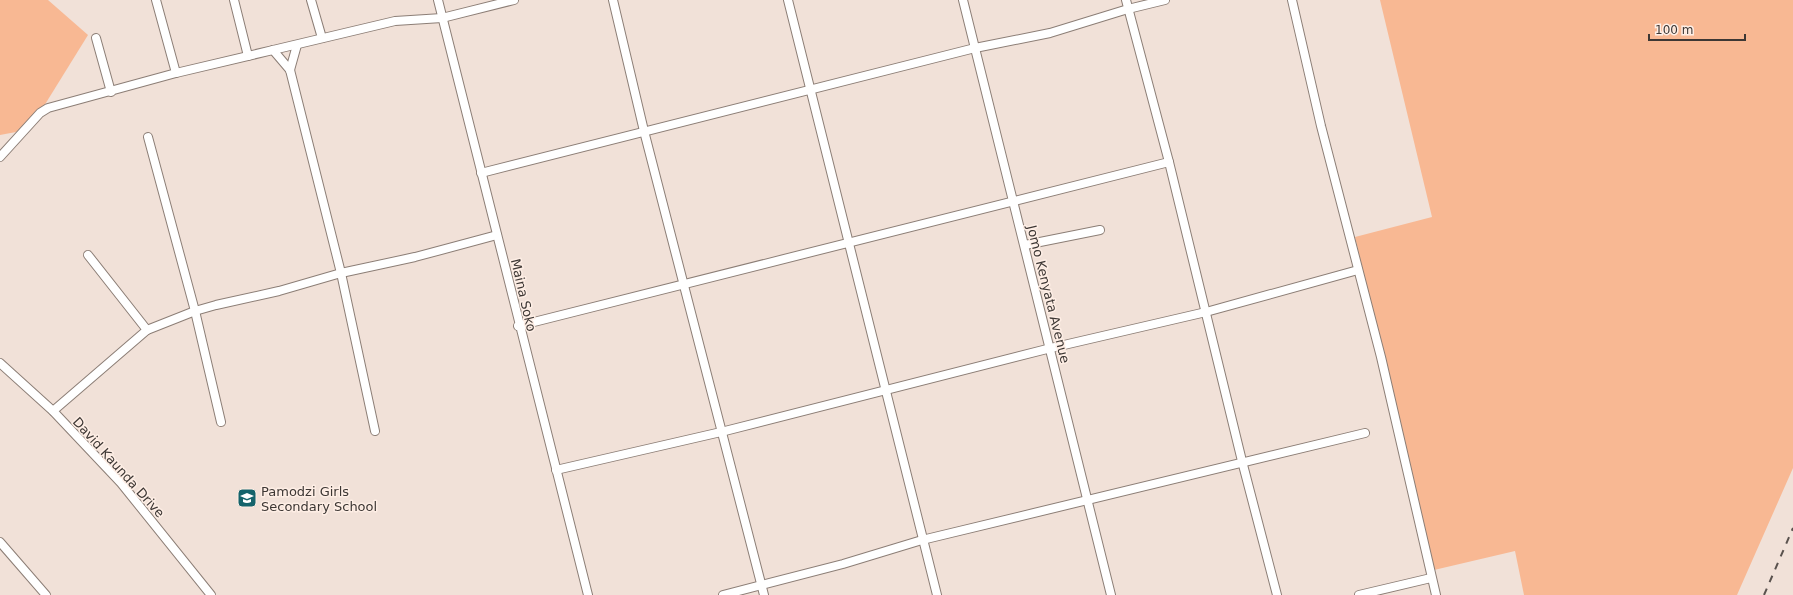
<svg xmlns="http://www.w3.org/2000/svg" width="1793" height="595" font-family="'DejaVu Sans',sans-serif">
<rect width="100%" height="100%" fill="#f1e1d8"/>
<!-- green -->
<g fill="#f8b893">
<path d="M0,0H48L88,35L44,106L16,132L0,135Z"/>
<path d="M1380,0H1793V468L1737,595H1524L1515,551L1434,570L1355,237L1432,217Z"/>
</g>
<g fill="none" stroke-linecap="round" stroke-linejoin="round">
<!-- minor casing -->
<g stroke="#8c7e76" stroke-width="10">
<g id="minor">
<path d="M156,0L176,73"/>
<path d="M234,0L248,56"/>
<path d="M311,0L322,38"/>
<path d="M438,0L588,595"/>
<path d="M613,0L644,131L764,595"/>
<path d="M788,0L937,595"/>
<path d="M963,0L1111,595"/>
<path d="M1126,0L1169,162L1242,461L1277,595"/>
<path d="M1292,0L1321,126L1381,357L1436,595"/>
<path d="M96,38L111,92"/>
<path d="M273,50L290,70L341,273L375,431"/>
<path d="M290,70L297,45"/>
<path d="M148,137L195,311L221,422"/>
<path d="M0,157L40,113L48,108L176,73L273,50L395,21L442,18L514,0"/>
<path d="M481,173L975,48L1050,33L1128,9L1165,0"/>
<path d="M1025,245L1100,230"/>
<path d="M88,255L147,330"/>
<path d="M518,326L1169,162"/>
<path d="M0,363L53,411L121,483L211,595"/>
<path d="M53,411L147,330L195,311L216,305L279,291L341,273L415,257L497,235"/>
<path d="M556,470L721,432L1051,348L1206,312L1358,270"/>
<path d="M0,542L46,595"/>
<path d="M723,595L843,564L922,540L1365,433"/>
<path d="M1359,595L1431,578"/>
</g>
</g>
<!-- minor -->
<use href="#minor" stroke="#fff" stroke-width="8"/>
<!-- rail -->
<path stroke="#5a524e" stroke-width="2" stroke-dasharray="7 7" stroke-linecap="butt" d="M1764,595L1793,528"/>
</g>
<!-- icons -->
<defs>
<g id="school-square" transform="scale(1)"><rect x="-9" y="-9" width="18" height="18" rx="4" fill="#14636b" stroke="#feeee5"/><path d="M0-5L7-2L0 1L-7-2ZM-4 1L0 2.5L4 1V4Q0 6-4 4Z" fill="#fff"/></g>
</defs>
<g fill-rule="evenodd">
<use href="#school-square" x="247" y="498"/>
</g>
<g text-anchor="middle" stroke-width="3" stroke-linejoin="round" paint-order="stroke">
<!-- street labels -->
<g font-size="13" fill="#3d3734" stroke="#feeee5">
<text transform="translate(1049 294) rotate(76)" y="5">Jomo Kenyata Avenue</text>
<text transform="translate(524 295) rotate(77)" y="5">Maina Soko</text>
<text transform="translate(119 467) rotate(48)" y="5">David Kaunda Drive</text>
</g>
<!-- poi labels -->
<g font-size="13" fill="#3d3734" stroke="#feeee5" text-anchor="start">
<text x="261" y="496">Pamodzi Girls<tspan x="261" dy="15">Secondary School</tspan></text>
</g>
</g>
<!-- scale -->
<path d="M1649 34v6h96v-6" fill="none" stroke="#3d3734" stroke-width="2"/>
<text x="1655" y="34" font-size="12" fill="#3d3734" stroke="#feeee5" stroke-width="3" paint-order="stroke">100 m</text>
</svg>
